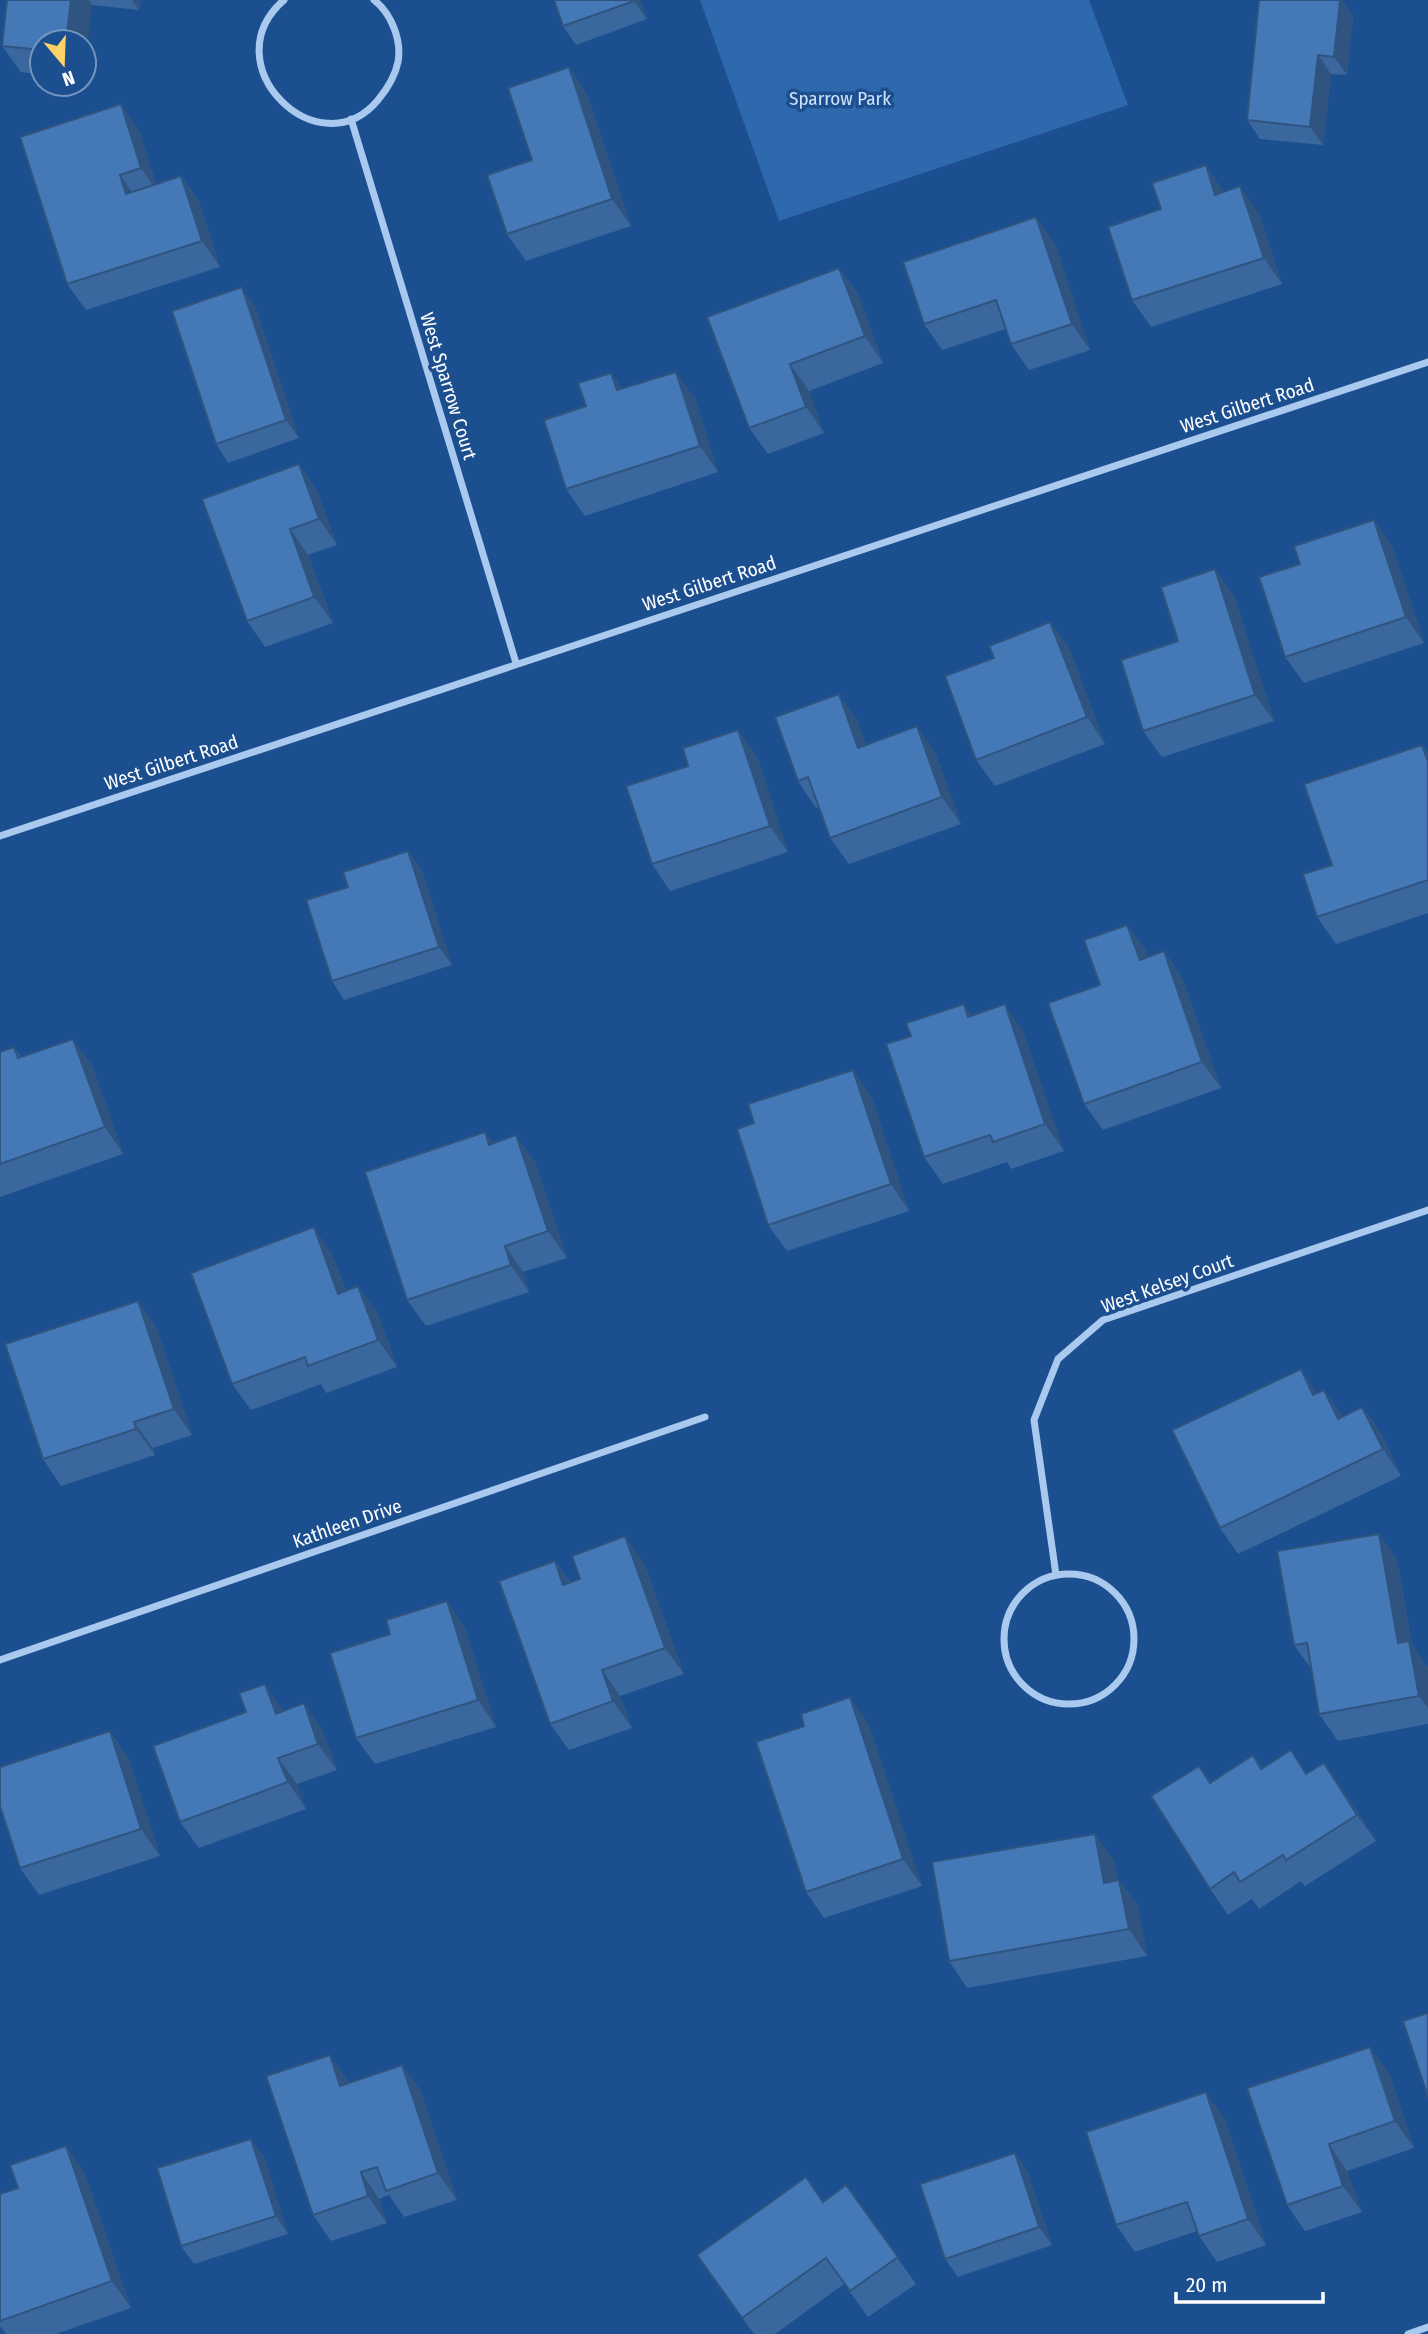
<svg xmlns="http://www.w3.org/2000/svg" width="1428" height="2334" font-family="'Fira Sans Condensed',sans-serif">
<rect width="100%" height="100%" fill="#1b4f8f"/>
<!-- green -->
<path fill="#2e69ad" d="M700,0H1089L1128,105L779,221Z"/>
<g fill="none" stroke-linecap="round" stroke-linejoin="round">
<!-- street -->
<g stroke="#a9c9ee" stroke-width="7">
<path d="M284,0C210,64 319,171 378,100C388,88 395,77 398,62C402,40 391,13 374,0"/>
<path d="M351,119L516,663"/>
<path d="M0,836L1428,362"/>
<circle cx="1069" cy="1639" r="65"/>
<path d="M1056,1575L1034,1420L1058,1359L1103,1320L1428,1210"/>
<path d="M0,1660L705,1417"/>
<path d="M1408,2334L1428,2327"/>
</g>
</g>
<!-- wall -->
<g fill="#3a679d">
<path d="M7,0H140L139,10L92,5L84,42H42V75L21,72L2,46Z"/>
<path d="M554,0H640L647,19L576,45L563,26Z"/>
<path d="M1353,16L1347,75L1331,74L1323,145L1260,139L1247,120Z"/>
<path d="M569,67L587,94L631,226L526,261L507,234L532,160Z"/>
<path d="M139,131L156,184L181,176L199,202L220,267L86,310L67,284Z"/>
<path d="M1224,192L1259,213L1282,284L1151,327L1132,300Z"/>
<path d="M1036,217L1055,244L1090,350L1029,370L1011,344L1006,329L942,350L924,324Z"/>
<path d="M839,268L858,294L883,363L809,391L824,433L768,454L749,428Z"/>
<path d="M255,306L299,438L228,463L216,444Z"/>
<path d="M611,373L622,389L695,398L718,472L585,516L566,489L586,406Z"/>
<path d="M299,464L317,491L337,545L308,555L333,623L265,647L247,621Z"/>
<path d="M1392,546L1424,643L1304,683L1285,657L1300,564Z"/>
<path d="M1215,569L1234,596L1274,721L1162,757L1143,731Z"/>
<path d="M1050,622L1069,648L1105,744L995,786L976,760L994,658Z"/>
<path d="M857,720L866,745L935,752L961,824L849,864L830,838L819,807L816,808L798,781Z"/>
<path d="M738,730L757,757L788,852L670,891L652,864L688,766Z"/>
<path d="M1422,745L1428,753V913L1336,944L1317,917L1332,865Z"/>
<path d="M408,851L421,869L452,965L344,1000L332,981L348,887Z"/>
<path d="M1127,925L1146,951L1148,957L1164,951L1182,978L1221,1088L1103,1130L1084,1104L1100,985Z"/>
<path d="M964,1004L972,1016L1023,1031L1064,1151L1011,1169L1007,1162L943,1184L924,1157L911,1036Z"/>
<path d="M14,1047L21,1057L92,1065L123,1154L0,1197V1052Z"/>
<path d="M871,1096L909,1211L787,1251L768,1225L754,1123Z"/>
<path d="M485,1132L493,1143L535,1162L567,1258L523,1272L529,1292L426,1326L407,1300Z"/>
<path d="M332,1254L346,1291L377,1312L397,1367L326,1393L321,1384L251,1410L232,1384Z"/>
<path d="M138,1301L156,1327L192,1435L153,1448L155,1455L61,1486L43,1459Z"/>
<path d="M1318,1393L1343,1417L1362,1407L1381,1433L1401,1476L1238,1554L1220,1528Z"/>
<path d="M1379,1534L1397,1560L1412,1645L1428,1667V1724L1338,1741L1319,1714L1312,1670L1294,1645Z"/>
<path d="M555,1561L570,1582L644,1563L684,1674L620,1696L632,1728L569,1750L550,1724Z"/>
<path d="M447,1601L465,1628L496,1727L375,1764L356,1738L390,1634Z"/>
<path d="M283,1711L322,1730L337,1770L297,1784L306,1809L199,1848L180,1822Z"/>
<path d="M868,1723L922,1886L824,1918L806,1892L804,1726Z"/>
<path d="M110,1731L128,1758L160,1856L39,1895L20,1868Z"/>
<path d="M1253,1755L1262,1768L1307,1773L1342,1789L1376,1841L1305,1886L1301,1881L1259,1909L1252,1899L1228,1915L1210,1889L1199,1766L1211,1782Z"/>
<path d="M1114,1860L1117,1880H1119L1138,1906L1147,1956L967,1988L949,1961Z"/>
<path d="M402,2065L421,2092L457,2200L404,2217L389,2195L379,2199L387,2223L331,2241L313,2215L348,2081L349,2083Z"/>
<path d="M1389,2073L1414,2148L1347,2171L1362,2212L1305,2231L1287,2205L1247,2088Z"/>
<path d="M1225,2119L1266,2245L1217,2262L1199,2236L1197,2231L1135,2252L1116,2225Z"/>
<path d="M1015,2153L1027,2171L1052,2245L958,2277L945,2259Z"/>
<path d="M264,2157L288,2234L194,2264L181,2246Z"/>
<path d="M84,2172L131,2308L56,2334H6L0,2326V2194L18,2188Z"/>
<path d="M846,2185L916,2284L868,2317L844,2284L775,2334H754L697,2255L823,2202Z"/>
</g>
<!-- shaded-wall -->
<g fill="#305480">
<path d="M71,0H89L92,5L84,75V42H66Z"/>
<path d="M132,0H140L139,10Z"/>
<path d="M633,0H640L647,19Z"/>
<path d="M1340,0H1342L1353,16L1347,75L1334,57Z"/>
<path d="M1318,55L1331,74L1323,145L1310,127Z"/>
<path d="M569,67L587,94L631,226L612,199Z"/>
<path d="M121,104L139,131L159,194L141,168Z"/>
<path d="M1206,165L1224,192L1215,195Z"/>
<path d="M120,175L138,201L126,194Z"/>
<path d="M181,176L199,202L220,267L202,241Z"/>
<path d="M1240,186L1259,213L1282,284L1264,258Z"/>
<path d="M1036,217L1055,244L1090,350L1072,324Z"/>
<path d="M839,268L858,294L883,363L865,336Z"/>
<path d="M242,287L255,306L299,438L286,420Z"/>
<path d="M790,364L809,391L824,433L806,407Z"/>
<path d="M676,372L695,398L718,472L700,446Z"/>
<path d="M611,373L629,399L617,390Z"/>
<path d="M299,464L317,491L337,545L319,519Z"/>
<path d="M1374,520L1392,546L1424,643L1406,617Z"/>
<path d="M290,529L308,555L333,623L314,597Z"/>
<path d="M1215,569L1234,596L1274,721L1255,695Z"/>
<path d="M1050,622L1069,648L1105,744L1087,717Z"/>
<path d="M839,694L857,720L876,774L858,748Z"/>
<path d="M917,726L935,752L961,824L942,797Z"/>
<path d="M738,730L757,757L788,852L770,826Z"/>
<path d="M1422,745L1428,753V762Z"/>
<path d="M408,851L421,869L452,965L439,947Z"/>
<path d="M1127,925L1146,951L1158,987L1140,960Z"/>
<path d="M1164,951L1182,978L1221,1088L1202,1062Z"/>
<path d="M964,1004L983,1031L968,1017Z"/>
<path d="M1005,1004L1023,1031L1064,1151L1045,1124Z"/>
<path d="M73,1039L92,1065L123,1154L105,1127Z"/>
<path d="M853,1070L871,1096L909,1211L891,1184Z"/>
<path d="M485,1132L504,1159L489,1145Z"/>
<path d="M516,1135L535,1162L567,1258L548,1231Z"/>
<path d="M314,1227L332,1254L356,1320L338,1294Z"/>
<path d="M505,1246L523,1272L529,1292L511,1265Z"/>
<path d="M358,1286L377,1312L397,1367L378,1340Z"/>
<path d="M138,1301L156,1327L192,1435L174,1409Z"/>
<path d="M1301,1369L1319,1395H1313Z"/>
<path d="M1324,1390L1343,1416L1338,1419Z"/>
<path d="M1362,1407L1381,1433L1401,1476L1383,1449Z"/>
<path d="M134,1422L153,1448L155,1455L136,1429Z"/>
<path d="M1379,1534L1397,1560L1412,1645L1428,1667V1708L1419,1696L1398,1643Z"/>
<path d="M625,1536L644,1563L684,1674L665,1648Z"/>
<path d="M555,1561L573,1587L563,1585Z"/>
<path d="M447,1601L465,1628L496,1727L478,1700Z"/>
<path d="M602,1670L620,1696L632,1728L613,1701Z"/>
<path d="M265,1684L283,1710L294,1740L276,1714Z"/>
<path d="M850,1697L868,1723L922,1886L903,1859Z"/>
<path d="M304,1703L322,1730L337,1770L318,1744Z"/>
<path d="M110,1731L128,1758L160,1856L141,1829Z"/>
<path d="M278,1758L297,1784L306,1809L288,1782Z"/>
<path d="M1324,1763L1342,1789L1376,1841L1357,1815Z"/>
<path d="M1095,1834L1114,1860L1122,1909L1104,1883Z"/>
<path d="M1119,1880L1138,1906L1147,1956L1129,1929Z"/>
<path d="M1370,2047L1389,2073L1414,2148L1395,2121Z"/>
<path d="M330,2055L348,2081L359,2112L340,2086Z"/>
<path d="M402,2065L421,2092L457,2200L438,2173Z"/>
<path d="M1206,2092L1225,2119L1266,2245L1248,2219Z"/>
<path d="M251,2139L264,2157L288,2234L276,2216Z"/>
<path d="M1329,2144L1347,2171L1362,2212L1343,2186Z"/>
<path d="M66,2146L84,2172L131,2308L112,2281Z"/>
<path d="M1015,2153L1027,2171L1052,2245L1039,2227Z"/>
<path d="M361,2172L379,2199L387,2223L368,2196Z"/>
</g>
<!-- building -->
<g fill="#4478b7" stroke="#305480" stroke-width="2">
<path d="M7,0H71L66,42H42V50L2,46Z"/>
<path d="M554,0H633L634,1L563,26Z"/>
<path d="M1259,0H1340L1334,57L1318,55L1310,127L1247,120Z"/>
<path d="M569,67L612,199L507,234L487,175L532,160L508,88Z"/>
<path d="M121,104L141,168L120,175L126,194L181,176L202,241L67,284L20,137Z"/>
<path d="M1206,165L1215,195L1240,186L1264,258L1132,300L1108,227L1161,209L1152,183Z"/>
<path d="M1036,217L1072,324L1011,344L996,300L924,324L903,262Z"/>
<path d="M839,268L865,336L790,364L806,407L749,428L707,317Z"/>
<path d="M242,287L286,420L216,444L172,311Z"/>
<path d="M676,372L700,446L566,489L544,420L586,406L578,383L611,373L617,390Z"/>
<path d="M299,464L319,519L290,529L314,597L247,621L202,499Z"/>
<path d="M1374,520L1406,617L1285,657L1259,577L1300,564L1294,546Z"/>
<path d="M1215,569L1255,695L1143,731L1121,660L1178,641L1161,587Z"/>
<path d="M1050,622L1087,717L976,760L945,676L994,658L989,646Z"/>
<path d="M839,694L858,748L917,726L942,797L830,838L808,777L798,781L775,717Z"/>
<path d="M738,730L770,826L652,864L626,786L688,766L683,748Z"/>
<path d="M1422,745L1428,762V880L1317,917L1303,874L1332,865L1304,784Z"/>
<path d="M408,851L439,947L332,981L306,900L348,887L343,872Z"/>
<path d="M1127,925L1140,960L1164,951L1202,1062L1084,1104L1048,1003L1100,985L1084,940Z"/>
<path d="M964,1004L968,1017L1005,1004L1045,1124L993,1142L990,1135L924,1157L886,1044L911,1036L906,1023Z"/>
<path d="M73,1039L105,1127L0,1164V1052L14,1047L18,1058Z"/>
<path d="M853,1070L891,1184L768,1225L737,1129L754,1123L748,1104Z"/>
<path d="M485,1132L489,1145L516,1135L548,1231L505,1246L511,1265L407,1300L365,1172Z"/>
<path d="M314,1227L338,1294L358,1286L378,1340L308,1366L305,1357L232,1384L191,1273Z"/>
<path d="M138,1301L174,1409L134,1422L136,1429L43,1459L5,1344Z"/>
<path d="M1301,1369L1313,1395L1324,1390L1338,1419L1362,1407L1383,1449L1220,1528L1172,1430Z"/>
<path d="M1379,1534L1398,1643L1409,1641L1419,1696L1319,1714L1307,1643L1294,1645L1277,1551Z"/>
<path d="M625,1536L665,1648L602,1670L613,1701L550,1724L499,1581L555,1561L563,1585L580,1579L572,1556Z"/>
<path d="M447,1601L478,1700L356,1738L330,1653L390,1634L386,1620Z"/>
<path d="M265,1684L276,1714L304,1703L318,1744L278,1758L288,1782L180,1822L153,1746L246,1712L239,1693Z"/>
<path d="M850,1697L903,1859L806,1892L756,1742L804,1726L801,1714Z"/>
<path d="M110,1731L141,1829L20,1868L0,1806V1767Z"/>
<path d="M1291,1750L1306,1774L1324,1763L1357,1815L1286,1860L1283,1855L1240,1882L1234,1872L1210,1889L1151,1796L1199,1766L1210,1783L1253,1755L1261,1769Z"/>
<path d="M1095,1834L1104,1883L1119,1880L1129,1929L949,1961L932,1862Z"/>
<path d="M1428,2013V2097L1403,2021Z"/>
<path d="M1370,2047L1395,2121L1329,2144L1343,2186L1287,2205L1247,2088Z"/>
<path d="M330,2055L340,2086L402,2065L438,2173L386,2191L377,2167L361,2172L368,2196L313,2215L266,2076Z"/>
<path d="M1206,2092L1248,2219L1199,2236L1187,2202L1116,2225L1086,2132Z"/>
<path d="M251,2139L276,2216L181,2246L157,2168Z"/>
<path d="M66,2146L112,2281L0,2321V2194L18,2188L10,2165Z"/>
<path d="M1015,2153L1039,2227L945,2259L920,2184Z"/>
<path d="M806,2177L823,2202L846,2185L898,2257L850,2291L826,2258L742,2318L697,2255Z"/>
</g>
<g text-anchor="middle" stroke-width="7" stroke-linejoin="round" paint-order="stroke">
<!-- park labels -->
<g font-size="19" fill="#cfe3fa" stroke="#1b4f8f">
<text x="840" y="105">Sparrow Park</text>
</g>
<!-- street labels -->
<g font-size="19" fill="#fff" stroke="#1b4f8f">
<text transform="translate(449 386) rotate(73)" y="7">West Sparrow Court</text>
<text transform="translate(1247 405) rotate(-18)" y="7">West Gilbert Road</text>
<text transform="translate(709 583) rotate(-18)" y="7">West Gilbert Road</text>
<text transform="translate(171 762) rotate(-18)" y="7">West Gilbert Road</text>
<text transform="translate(1167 1283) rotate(-20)" y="7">West Kelsey Court</text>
<text transform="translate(347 1523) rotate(-19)" y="7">Kathleen Drive</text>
</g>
</g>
<!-- north arrow -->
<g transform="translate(63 63) rotate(161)"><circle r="33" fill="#1b4f8f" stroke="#7695bc" stroke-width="2"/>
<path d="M0-5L12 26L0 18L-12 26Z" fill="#ffd166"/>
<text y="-10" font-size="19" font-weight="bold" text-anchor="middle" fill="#ffffff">N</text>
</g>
<!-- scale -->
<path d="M1176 2292v10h147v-10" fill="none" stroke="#ffffff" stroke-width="3.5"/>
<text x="1186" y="2292" font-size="21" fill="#ffffff" stroke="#1b4f8f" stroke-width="5" paint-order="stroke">20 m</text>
</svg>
